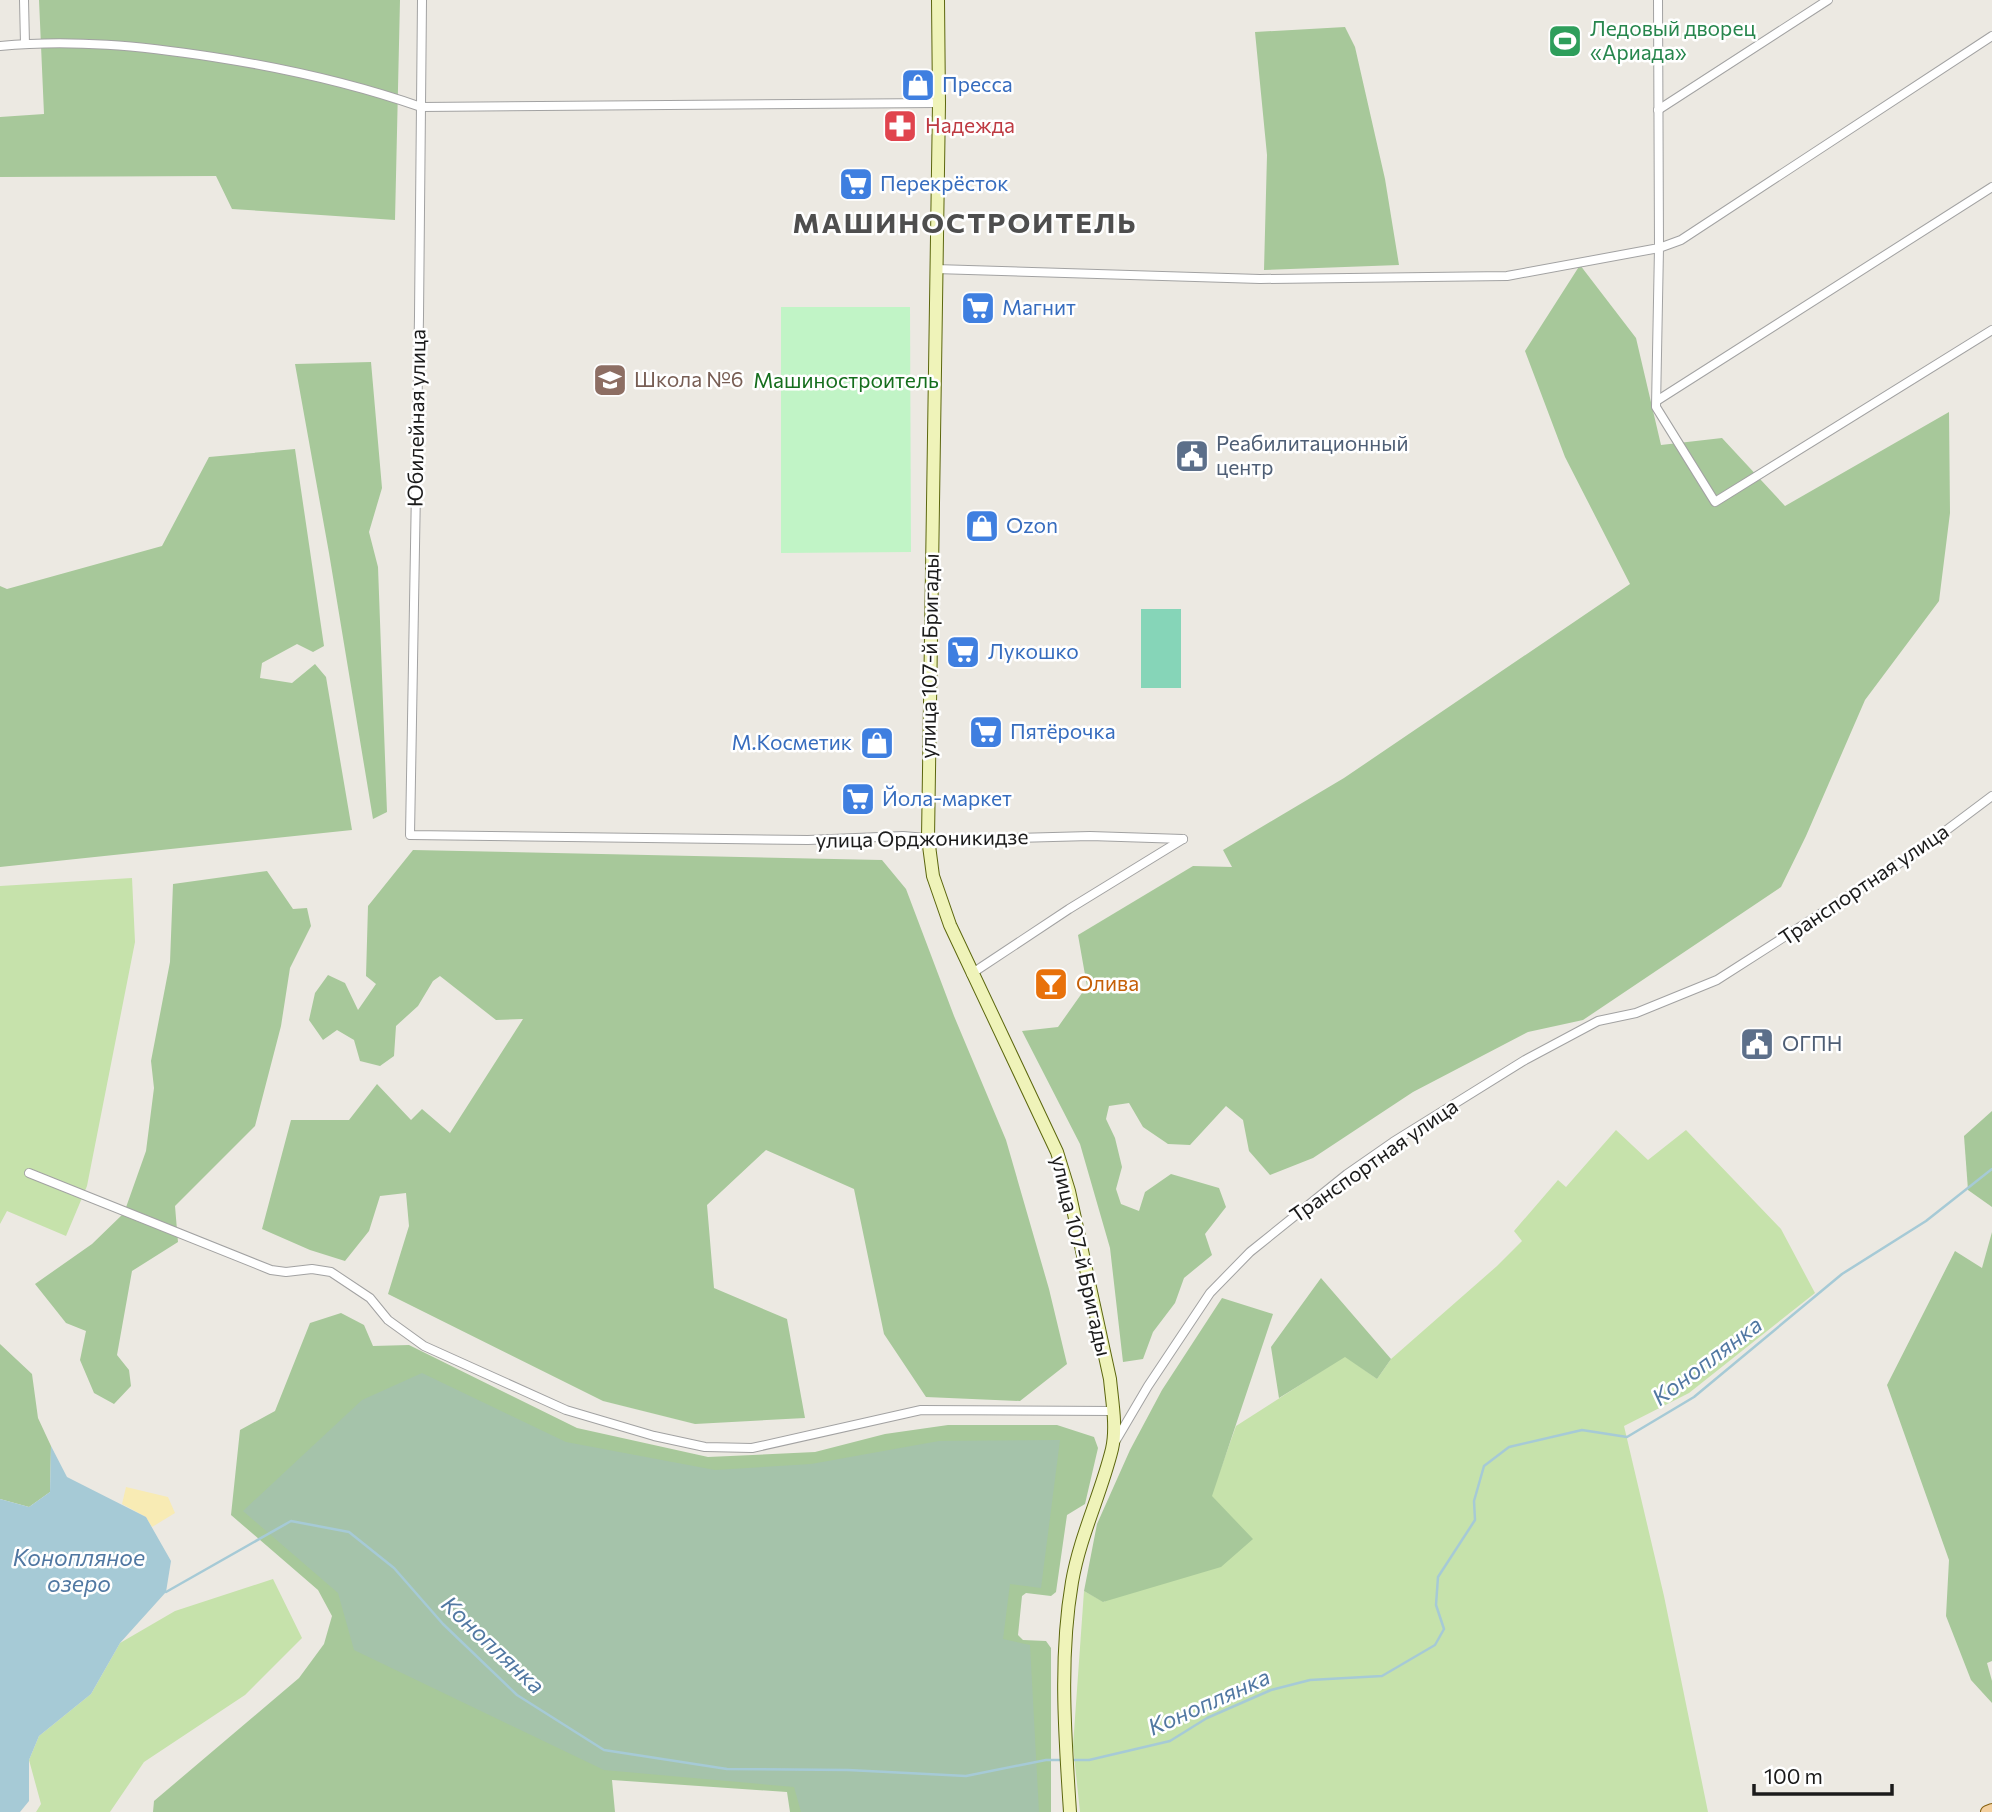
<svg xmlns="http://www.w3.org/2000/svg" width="1992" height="1812" font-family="Commissioner,sans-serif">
<rect width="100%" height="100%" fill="#ece9e2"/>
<!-- grass -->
<g fill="#c6e2ab">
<path d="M132,878L135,942L87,1186L66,1236L7,1211L0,1224V886Z"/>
<path d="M1616,1130L1648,1160L1686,1130L1781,1229L1815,1293L1689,1393L1624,1426L1664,1596L1708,1812H1080L1073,1746L1084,1591L1104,1602L1211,1496L1236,1426L1345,1356L1377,1379L1391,1359L1497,1266L1522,1241L1514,1231L1558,1180L1566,1187Z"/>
<path d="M273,1579L302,1638L245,1695L144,1762L110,1812H36L41,1804L29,1760L39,1736L91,1694L120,1643L175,1611Z"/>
</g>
<!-- forest -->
<g fill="#a7c89a">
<path d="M39,0H400L395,220L232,209L216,176L0,177V117L44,114Z"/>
<path d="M1345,27L1355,47L1385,179L1399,265L1264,270L1267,155L1255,32Z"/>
<path d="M1580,265L1636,338L1661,445L1722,438L1785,506L1949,412L1950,513L1939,601L1865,700L1806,836L1781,887L1583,1020L1528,1032L1413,1092L1313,1158L1270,1175L1249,1151L1243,1120L1226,1106L1190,1145L1168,1144L1143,1127L1129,1103L1109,1106L1106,1119L1115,1138L1122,1167L1116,1189L1121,1204L1139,1211L1145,1192L1171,1174L1219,1188L1226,1207L1205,1234L1212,1255L1184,1278L1175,1303L1153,1332L1143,1359L1123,1362L1110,1248L1080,1144L1022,1031L1058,1027L1087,986L1078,935L1193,866L1232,867L1223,850L1344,778L1630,584L1565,457L1525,351Z"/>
<path d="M371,362L382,488L369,532L378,567L387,812L373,819L329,553L295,364Z"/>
<path d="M295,449L324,646L313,652L297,644L262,663L260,678L292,683L315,664L326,677L352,830L0,867V586L7,589L162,546L209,457Z"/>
<path d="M413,850L882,860L906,889L954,1016L1006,1140L1049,1289L1067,1364L1020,1401L926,1397L884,1334L854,1189L766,1150L707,1205L714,1288L787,1319L805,1418L695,1424L603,1401L388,1294L409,1226L406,1193L380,1196L369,1231L345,1261L310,1250L262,1229L291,1120H349L377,1084L411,1120L422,1109L450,1133L523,1019L496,1020L440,976L433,981L418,1006L396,1026L394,1056L380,1066L360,1061L354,1040L337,1030L323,1040L309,1020L315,993L328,975L345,983L358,1010L376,984L366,976L368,906Z"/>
<path d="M267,871L293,909L307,908L311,926L290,968L281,1026L255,1126L175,1206L178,1242L132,1271L117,1355L129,1370L131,1386L114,1404L94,1393L80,1360L86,1331L66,1323L35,1284L92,1244L124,1213L146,1151L154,1088L151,1061L170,962L173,884Z"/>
<path d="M1992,1111V1207L1968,1190L1964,1136Z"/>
<path d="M1992,1232V1661L1987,1663L1992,1681V1703L1971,1680L1946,1616L1949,1560L1887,1385L1955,1251L1982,1268Z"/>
<path d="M1321,1278L1391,1359L1377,1379L1345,1357L1279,1398L1271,1347Z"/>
<path d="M1222,1298L1273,1314L1212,1496L1253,1539L1221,1567L1103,1602L1084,1591L1097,1524L1130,1450L1162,1390Z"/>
<path d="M341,1313L364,1325L373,1346L409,1345L577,1428L708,1457L815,1452L885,1434L948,1425H1057L1094,1437L1098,1448L1085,1504L1067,1515L1056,1592L1051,1596L1026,1593L1022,1596L1018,1635L1023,1640L1046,1641L1051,1648V1812H790L787,1792L612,1780L615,1812H153L154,1801L299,1678L324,1644L332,1616L318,1590L231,1515L240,1430L275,1411L310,1323Z"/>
<path d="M0,1344L32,1374L38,1418L51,1446L50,1492L29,1507L0,1499Z"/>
</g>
<!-- sand -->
<path fill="#f8ebb4" d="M126,1487L168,1497L175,1513L152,1527L146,1517L122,1504Z"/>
<!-- cemetery -->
<path fill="#a5c3aa" d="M422,1373L566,1442L715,1470L811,1464L939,1441L1060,1440L1041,1588L1010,1584L1003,1639L1030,1645L1039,1812H801L794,1787L604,1770L354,1650L338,1593L243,1511L362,1400Z"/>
<!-- park -->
<path fill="#c1f4c6" d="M781,307H910L911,552L781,553Z"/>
<!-- pitch -->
<rect fill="#86d5b8" x="1141" y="609" width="40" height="79"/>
<!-- water -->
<path fill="#a6cad6" d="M51,1446L67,1477L146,1517L171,1561L166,1592L120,1643L91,1694L39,1736L29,1760V1801L20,1812H0V1499L29,1507L50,1492Z"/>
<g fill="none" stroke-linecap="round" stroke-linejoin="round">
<!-- stream -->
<g stroke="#a6cad6" stroke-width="2.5">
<path d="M166,1592L291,1521L349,1532L394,1568L443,1624L517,1695L604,1750L727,1769L848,1770L966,1776L1046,1760H1061"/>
<path d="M1071,1760H1089L1170,1741L1207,1718L1271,1690L1310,1680L1382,1676L1435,1645L1444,1629L1436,1605L1438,1577L1475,1520L1474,1501L1484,1466L1509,1447L1582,1430L1627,1437L1694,1397L1842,1274L1926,1221L1992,1169"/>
</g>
<!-- street casing -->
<g stroke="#a2a2a2" stroke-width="10">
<g id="street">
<path d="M24,0L25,44"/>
<path d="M422,0L419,316L410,835L808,840L903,836L950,840L1090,836L1183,839"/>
<path d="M1992,36L1681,240L1659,248L1656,407L1715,502L1992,330"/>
<path d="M0,46C72,39 142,46 213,57C284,68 352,83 421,107L939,103"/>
<path d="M1658,110L1828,0"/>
<path d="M935,269L1260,279L1507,276L1659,248L1658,0"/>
<path d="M1658,400L1992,187"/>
<path d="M971,974L1069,909L1183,839"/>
<path d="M29,1173L271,1270L286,1272L312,1269L331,1272L370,1298L388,1320L424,1346L566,1410L654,1436L705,1447L752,1448L921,1410L1113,1411"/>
<path d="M1115,1442L1148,1386L1210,1293L1250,1252L1347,1174L1393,1142L1525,1060L1598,1021L1636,1013L1717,980L1920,850L1992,796"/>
</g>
</g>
<!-- secondary casing -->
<g stroke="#5c670e" stroke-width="14">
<path id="secondary" d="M938,0L939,103L928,838L933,876L950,925L1057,1152L1069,1191L1110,1379C1112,1401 1117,1427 1112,1449C1101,1494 1080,1536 1072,1582C1059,1658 1065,1736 1070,1812"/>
</g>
<!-- primary casing -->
<g stroke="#86600d" stroke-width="14">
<path id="primary" d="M1987,1812L1992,1810"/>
</g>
<!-- street -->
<use href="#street" stroke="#fff" stroke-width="8"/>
<!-- secondary -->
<use href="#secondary" stroke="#eff3b9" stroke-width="12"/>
<!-- primary -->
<use href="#primary" stroke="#f3d0a0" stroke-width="12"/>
</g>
<!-- icons -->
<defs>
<g id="stadium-square" transform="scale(1.75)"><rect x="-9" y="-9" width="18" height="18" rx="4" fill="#2e9e5b" stroke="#fff"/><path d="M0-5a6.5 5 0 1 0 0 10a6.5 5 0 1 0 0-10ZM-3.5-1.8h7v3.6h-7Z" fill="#fff"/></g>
<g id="shop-square" transform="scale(1.75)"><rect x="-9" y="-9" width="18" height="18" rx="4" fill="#3f7fe0" stroke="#fff"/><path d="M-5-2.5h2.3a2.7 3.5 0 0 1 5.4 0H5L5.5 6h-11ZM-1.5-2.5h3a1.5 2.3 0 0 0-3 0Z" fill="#fff"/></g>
<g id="pharmacy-square" transform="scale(1.75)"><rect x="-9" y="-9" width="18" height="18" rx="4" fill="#e0444e" stroke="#fff"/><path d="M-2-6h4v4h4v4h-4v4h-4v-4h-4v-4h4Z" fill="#fff"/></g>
<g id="supermarket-square" transform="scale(1.75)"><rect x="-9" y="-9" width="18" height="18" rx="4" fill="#3f7fe0" stroke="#fff"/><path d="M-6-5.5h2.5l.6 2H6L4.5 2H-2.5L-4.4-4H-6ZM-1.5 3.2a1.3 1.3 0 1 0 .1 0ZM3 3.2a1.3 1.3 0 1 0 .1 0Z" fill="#fff"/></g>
<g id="school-square" transform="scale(1.75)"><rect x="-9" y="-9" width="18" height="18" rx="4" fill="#8d6e63" stroke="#fff"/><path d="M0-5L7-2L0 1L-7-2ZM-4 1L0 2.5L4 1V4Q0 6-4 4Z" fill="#fff"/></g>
<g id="civic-square" transform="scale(1.75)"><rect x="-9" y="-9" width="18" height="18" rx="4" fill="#5c6f8a" stroke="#fff"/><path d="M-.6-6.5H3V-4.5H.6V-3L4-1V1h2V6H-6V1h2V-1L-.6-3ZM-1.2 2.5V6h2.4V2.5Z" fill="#fff"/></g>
<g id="bar-square" transform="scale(1.75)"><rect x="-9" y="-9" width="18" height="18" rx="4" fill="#e8710a" stroke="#fff"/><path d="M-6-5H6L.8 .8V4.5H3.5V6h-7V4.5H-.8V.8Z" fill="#fff"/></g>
</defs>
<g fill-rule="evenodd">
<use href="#stadium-square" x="1565" y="41"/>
<use href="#shop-square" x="918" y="85"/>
<use href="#pharmacy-square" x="900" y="126"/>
<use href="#supermarket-square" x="856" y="184"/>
<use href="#supermarket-square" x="978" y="308"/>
<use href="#school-square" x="610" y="380"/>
<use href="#civic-square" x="1192" y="456"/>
<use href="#shop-square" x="982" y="526"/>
<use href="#supermarket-square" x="963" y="652"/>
<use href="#supermarket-square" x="986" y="732"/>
<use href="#shop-square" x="877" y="743"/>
<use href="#supermarket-square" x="858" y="799"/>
<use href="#bar-square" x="1051" y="984"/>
<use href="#civic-square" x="1757" y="1044"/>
</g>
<g text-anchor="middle" stroke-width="5" stroke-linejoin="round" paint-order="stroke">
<!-- leisure labels -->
<g font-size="21" fill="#27864d" stroke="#fff" text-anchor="start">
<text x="1590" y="36">Ледовый дворец<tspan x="1590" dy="24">«Ариада»</tspan></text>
</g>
<!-- shop labels -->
<g font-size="21" fill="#366cbe" stroke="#fff" text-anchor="start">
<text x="942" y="92">Пресса</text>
<text x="880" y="191">Перекрёсток</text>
<text x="1002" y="315">Магнит</text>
<text x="1006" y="533">Ozon</text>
<text x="988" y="659">Лукошко</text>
<text x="1010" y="739">Пятёрочка</text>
<text x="852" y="750" text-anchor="end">М.Косметик</text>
<text x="882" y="806">Йола-маркет</text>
</g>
<!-- health labels -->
<g font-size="21" fill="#be3a42" stroke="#fff" text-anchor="start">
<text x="925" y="133">Надежда</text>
</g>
<!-- education labels -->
<g font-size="21" fill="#785e54" stroke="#fff" text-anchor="start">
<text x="634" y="387">Школа №6</text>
</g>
<!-- park labels -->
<g font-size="21" fill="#156e1d" stroke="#fff">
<text x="846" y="388">Машиностроитель</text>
</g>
<!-- street labels -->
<g font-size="21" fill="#1b1b1b" stroke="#fff">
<text transform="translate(417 418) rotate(-89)" y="7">Юбилейная улица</text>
<text transform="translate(930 656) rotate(-89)" y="7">улица 107-й Бригады</text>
<text transform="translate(922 839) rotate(-1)" y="7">улица Орджоникидзе</text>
<text transform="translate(1864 885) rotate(-34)" y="7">Транспортная улица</text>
<text transform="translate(1374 1161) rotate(-35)" y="7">Транспортная улица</text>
<text transform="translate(1081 1256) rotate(77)" y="7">улица 107-й Бригады</text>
</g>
<!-- service labels -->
<g font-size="21" fill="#4e5e75" stroke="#fff" text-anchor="start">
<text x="1216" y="451">Реабилитационный<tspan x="1216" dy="24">центр</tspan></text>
<text x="1782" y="1051">ОГПН</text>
</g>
<!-- food labels -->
<g font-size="21" fill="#c56008" stroke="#fff" text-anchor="start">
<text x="1076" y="991">Олива</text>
</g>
<!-- water labels -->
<g font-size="23" font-style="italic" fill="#5178a2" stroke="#fff">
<text transform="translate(1707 1361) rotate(-37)" y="8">Коноплянка</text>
<text x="79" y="1566">Конопляное<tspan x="79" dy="26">озеро</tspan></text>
<text transform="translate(493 1645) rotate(43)" y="8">Коноплянка</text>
<text transform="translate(1209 1702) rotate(-24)" y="8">Коноплянка</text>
</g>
<!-- district labels -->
<g font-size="28" font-weight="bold" letter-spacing="2" fill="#4e4e4e" stroke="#fff">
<text x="965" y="233">МАШИНОСТРОИТЕЛЬ</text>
</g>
</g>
<!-- scale -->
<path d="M1754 1784v10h138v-10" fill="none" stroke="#1b1b1b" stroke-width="3.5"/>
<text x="1764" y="1784" font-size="21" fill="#1b1b1b" stroke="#ffffff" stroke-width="5" paint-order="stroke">100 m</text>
</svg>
